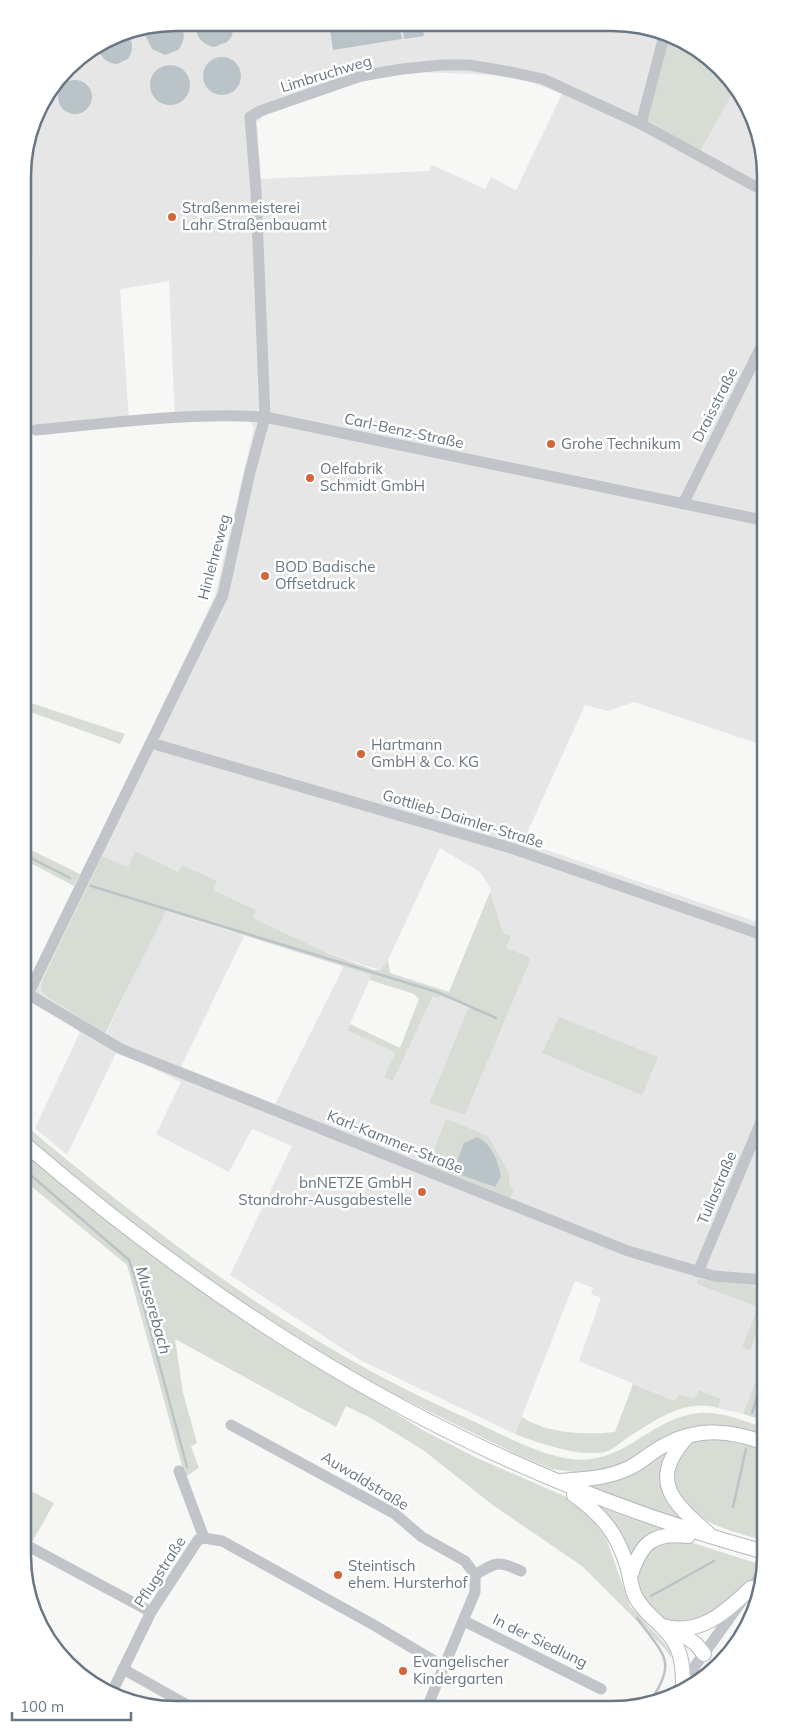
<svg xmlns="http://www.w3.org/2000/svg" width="788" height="1732" font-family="Mulish,sans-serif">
<rect width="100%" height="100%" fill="#f7f7f5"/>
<!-- built -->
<path fill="#e5e6e5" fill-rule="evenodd" d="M176,23L641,25L666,37L699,151L736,87L760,136L762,745L634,702L608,711L585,705L523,842L763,924L764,1360L743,1414L718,1408L721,1399L700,1390L694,1399L675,1401L579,1361L601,1298L591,1294L593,1288L575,1281L515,1434L360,1360L230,1275L292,1146L252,1129L229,1172L156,1134L181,1082L117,1051L67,1155L35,1128L80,1032L26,997V988L215,596L254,428L250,421H175L169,281L120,289L129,420L24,429L23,166L39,108L75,61L118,34ZM420,72L493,75L530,82L562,94L516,190L491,177L485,189L432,165L429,171L261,179L257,122L265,115L346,86L378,78ZM440,848L480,872L491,889L490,892L506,948L530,959L465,1115L429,1103L469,1008L440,995L433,996L393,1081L384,1077L395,1053L347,1030L372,975L344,966L275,1104L181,1067L244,936L165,911L106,1034L45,995L41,989L43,979L102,856L128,867L135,851L178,872L182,865L213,890L256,910L253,918L327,953L380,970L388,960Z"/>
<!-- green -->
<g fill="#d7dcd4">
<path d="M666,37L713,61L736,87L700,151L645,119Z"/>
<path d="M25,701L125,734L120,744L25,710Z"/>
<path d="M25,847L80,874L74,886L25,860Z"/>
<path d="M135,851L178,872L182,865L217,881L213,890L256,910L253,918L327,953L374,970H380L388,960L390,973L449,992L490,892L503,933L511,936L506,948L531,958L465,1115L429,1103L469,1007L440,995L438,998L433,996L393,1081L384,1077L395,1053L347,1030L350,1024L400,1048L419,999L414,994L370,980L371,975L166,911L105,1034L45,995L41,989L43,979L102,856L128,867Z"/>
<path d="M559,1017L658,1057L642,1095L542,1053Z"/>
<path d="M446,1119L488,1136L509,1173V1184L514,1191L510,1198L428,1165Z"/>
<path d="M26,1126C165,1242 296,1342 462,1416C494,1430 526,1449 560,1457C623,1472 644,1419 699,1413C721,1411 744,1421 765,1428V1438L711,1426L693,1427L678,1432L618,1468L588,1474L552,1469L512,1452L369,1382L304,1343L227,1294L71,1177L26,1137Z"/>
<path d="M26,1154L145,1251L245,1322L426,1432L479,1459L571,1499L592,1519L606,1538L630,1606L659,1637L670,1651L671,1658L665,1649L582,1566L494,1506L423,1450L371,1418L346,1406L336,1427L175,1339L183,1393L197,1443L191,1446L199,1468L185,1477L127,1265L26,1182Z"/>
<path d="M698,1279L764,1287V1316L750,1350L742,1348L758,1307L697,1284Z"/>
<path d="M764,1360L765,1397L759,1419L743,1414Z"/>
<path d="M633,1384L675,1401L679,1394L694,1399L699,1390L721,1399L718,1408C685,1398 654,1421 627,1438C621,1442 615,1448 608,1451C584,1459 538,1443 515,1434L522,1417C547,1434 586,1435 615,1432Z"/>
<path d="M701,1438C723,1438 745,1441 765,1450V1541C734,1532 685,1521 674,1487C671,1480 672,1471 672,1463L688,1443Z"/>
<path d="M671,1445L664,1477L690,1526L579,1482Z"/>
<path d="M27,1489L54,1503L31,1544L28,1543Z"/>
<path d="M597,1505L665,1529V1531L631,1565Z"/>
<path d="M677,1538L762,1565C745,1585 726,1611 699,1621C695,1623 689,1622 684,1622C654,1623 634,1600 638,1570C639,1562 646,1553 650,1545Z"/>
<path d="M756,1605C749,1635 724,1660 702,1679Z"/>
</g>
<!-- water -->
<g fill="#bac3c8">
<path d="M179,23C186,32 185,41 178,50L165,55L152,49L146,37L148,28Z"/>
<path d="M196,23H234L232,36L227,42L214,47C201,44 195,36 196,23Z"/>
<path d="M362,24H399L402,39L333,50L330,29Z"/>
<path d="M402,24H422L424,36L404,39Z"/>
<path d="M124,33C134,40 134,49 128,59L117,64C106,63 99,57 99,46L118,34Z"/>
<circle cx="222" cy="76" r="19"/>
<circle cx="170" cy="85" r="20"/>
<circle cx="75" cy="97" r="17"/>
<path d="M477,1137C492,1144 498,1162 501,1177L495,1187L462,1175L455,1167L464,1143Z"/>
</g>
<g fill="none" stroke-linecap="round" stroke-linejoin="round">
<!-- stream -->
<g stroke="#bac3c8" stroke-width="2.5">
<path d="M400,28H402"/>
<path d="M25,855L70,878"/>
<path d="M91,886L437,992L496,1018"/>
<path d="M26,1171L129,1260L141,1296L187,1467"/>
<path d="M752,1413L764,1375"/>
<path d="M733,1507L746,1449"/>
<path d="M651,1596L714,1561"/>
<path d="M637,1618C664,1656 679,1661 648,1704"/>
</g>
<!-- major casing -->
<g stroke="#b5b8bc" stroke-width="16">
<g id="major">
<path d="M26,1145C247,1335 482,1475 765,1552"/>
<path d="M686,1438C648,1481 673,1503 709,1534"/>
<path d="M558,1481C582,1479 606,1479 629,1468C642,1462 652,1451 665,1445C699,1427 730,1430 765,1443"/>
<path d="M574,1495C602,1515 617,1533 627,1566C630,1576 631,1587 635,1596C640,1605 647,1613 655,1620C677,1640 683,1653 683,1683"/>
<path d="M630,1577C641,1543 652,1532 688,1536"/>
<path d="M662,1626C700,1637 725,1612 751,1588"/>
<path d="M676,1630L696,1644L704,1654"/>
</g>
</g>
<!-- minor -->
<g stroke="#c1c4c8" stroke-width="11">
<path d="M641,124L664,36"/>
<path d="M760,189L641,124L543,79L511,72L469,65H442L402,69L361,76L260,111L250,117L256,191L265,417L250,472L223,595L28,994L121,1049L628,1251L714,1276L764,1280"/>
<path d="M36,430C112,423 189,412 265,417L762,520"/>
<path d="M683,504L761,347"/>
<path d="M151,743L511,848L763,935"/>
<path d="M698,1272L764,1115"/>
<path d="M231,1425L395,1514L422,1537L465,1561L475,1575V1592L428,1705"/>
<path d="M179,1471L204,1538"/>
<path d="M204,1538L222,1541L372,1624L443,1666"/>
<path d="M28,1546L151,1612"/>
<path d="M475,1575C496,1562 498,1560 521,1571"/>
<path d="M464,1621L601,1689"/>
<path d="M123,1669L189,1706"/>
<path d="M113,1690L151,1612L198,1540L204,1538"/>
<path d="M675,1694L764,1570"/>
</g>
<!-- major -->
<use href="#major" stroke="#fff" stroke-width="14"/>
</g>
<!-- markers -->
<g fill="#d36639" stroke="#fff" stroke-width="2">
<circle cx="172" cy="217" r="5"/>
<circle cx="551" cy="444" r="5"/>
<circle cx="310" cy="478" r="5"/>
<circle cx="265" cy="576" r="5"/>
<circle cx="361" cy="754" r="5"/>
<circle cx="422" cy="1192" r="5"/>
<circle cx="338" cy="1575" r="5"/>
<circle cx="403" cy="1671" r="5"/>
</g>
<g text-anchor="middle" stroke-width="5" stroke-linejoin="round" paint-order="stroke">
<!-- street labels -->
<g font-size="15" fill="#697683" stroke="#fff">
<text transform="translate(326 74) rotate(-17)" y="5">Limbruchweg</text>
<text transform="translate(715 405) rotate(-63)" y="5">Draisstraße</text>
<text transform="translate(404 431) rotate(12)" y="5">Carl-Benz-Straße</text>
<text transform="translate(214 557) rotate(-75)" y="5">Hinlehreweg</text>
<text transform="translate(463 819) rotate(17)" y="5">Gottlieb-Daimler-Straße</text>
<text transform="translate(395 1142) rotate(22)" y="5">Karl-Kammer-Straße</text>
<text transform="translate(717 1188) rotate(-67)" y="5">Tullastraße</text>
<text transform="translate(365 1481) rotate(31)" y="5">Auwaldstraße</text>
<text transform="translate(160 1572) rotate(-57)" y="5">Pflugstraße</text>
<text transform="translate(540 1641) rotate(26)" y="5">In der Siedlung</text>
</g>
<!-- poi labels -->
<g font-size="15" fill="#697683" stroke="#fff" text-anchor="start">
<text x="182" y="213">Straßenmeisterei<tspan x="182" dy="17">Lahr Straßenbauamt</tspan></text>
<text x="561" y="449">Grohe Technikum</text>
<text x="320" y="474">Oelfabrik<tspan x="320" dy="17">Schmidt GmbH</tspan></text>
<text x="275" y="572">BOD Badische<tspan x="275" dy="17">Offsetdruck</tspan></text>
<text x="371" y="750">Hartmann<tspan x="371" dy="17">GmbH &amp; Co. KG</tspan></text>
<text x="412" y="1188" text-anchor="end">bnNETZE GmbH<tspan x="412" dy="17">Standrohr-Ausgabestelle</tspan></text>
<text x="348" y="1571">Steintisch<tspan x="348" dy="17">ehem. Hursterhof</tspan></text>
<text x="413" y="1667">Evangelischer<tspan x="413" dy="17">Kindergarten</tspan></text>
</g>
<!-- water labels -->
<g font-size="16" font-style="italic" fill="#65767f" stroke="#fff">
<text transform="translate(154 1310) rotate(74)" y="6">Muserebach</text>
</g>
</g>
<!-- crop -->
<path d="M0 0H788V1732H0ZM176 31H612A145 145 0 0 1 757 176V1556A145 145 0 0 1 612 1701H176A145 145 0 0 1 31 1556V176A145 145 0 0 1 176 31Z" fill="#fff" fill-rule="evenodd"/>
<path fill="none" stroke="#697683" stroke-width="2.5" d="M176 31H612A145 145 0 0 1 757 176V1556A145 145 0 0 1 612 1701H176A145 145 0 0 1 31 1556V176A145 145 0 0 1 176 31Z"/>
<!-- scale -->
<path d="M12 1712v8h119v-8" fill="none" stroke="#697683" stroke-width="2.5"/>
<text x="20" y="1712" font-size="15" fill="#697683" stroke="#ffffff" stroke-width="4" paint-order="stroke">100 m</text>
</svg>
